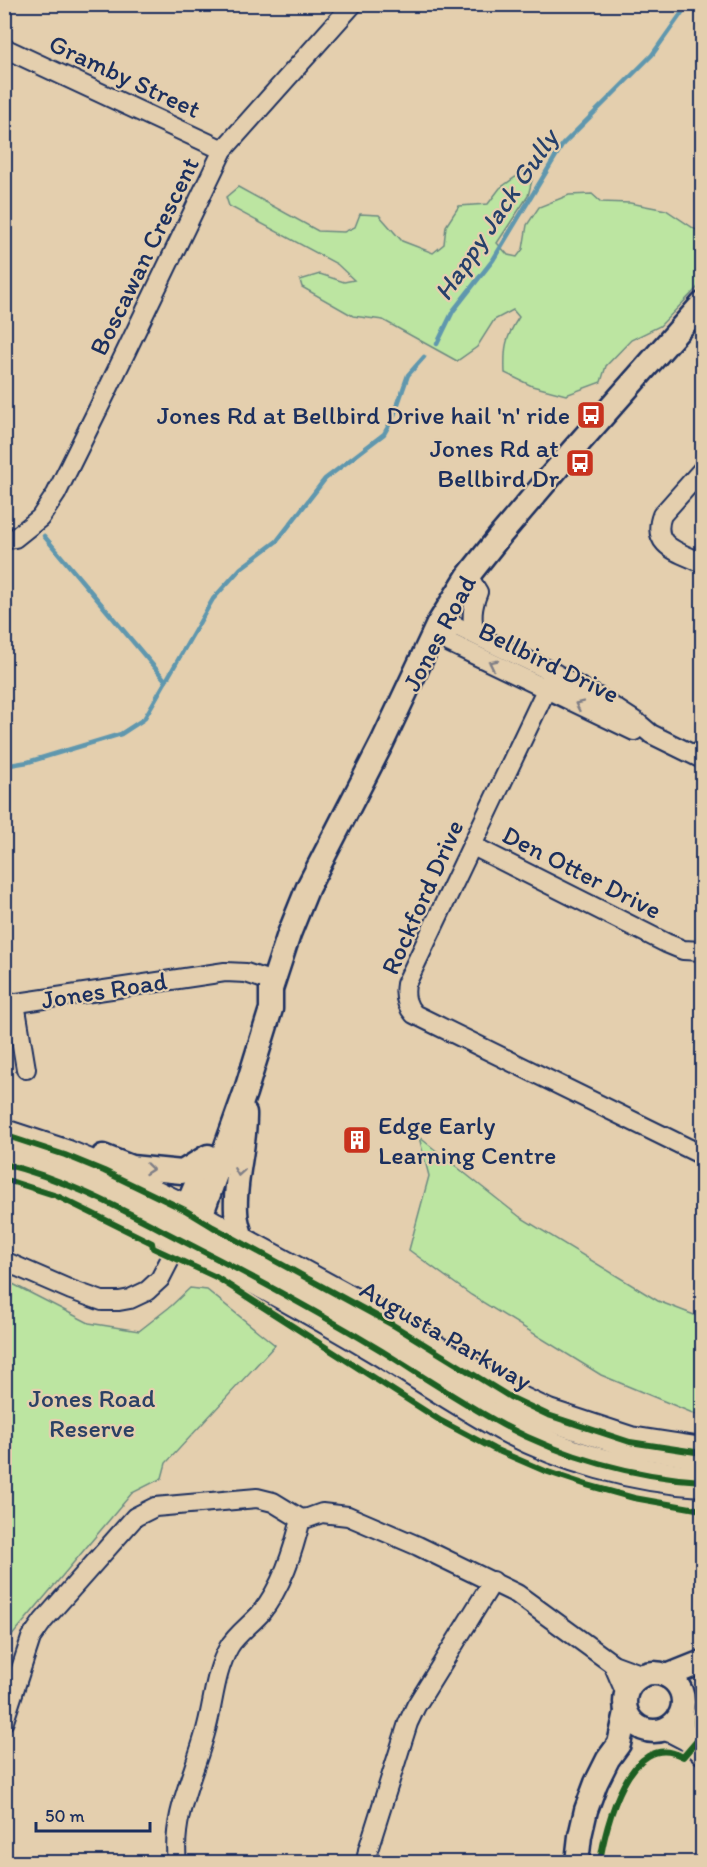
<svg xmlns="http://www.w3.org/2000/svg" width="707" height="1867" font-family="Itim,sans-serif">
<rect width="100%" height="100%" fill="#e4cfae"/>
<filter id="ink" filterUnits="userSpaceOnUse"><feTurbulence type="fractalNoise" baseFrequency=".0167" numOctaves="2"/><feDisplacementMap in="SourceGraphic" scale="12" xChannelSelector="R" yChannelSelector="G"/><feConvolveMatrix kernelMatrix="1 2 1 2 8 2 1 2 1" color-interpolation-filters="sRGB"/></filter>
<g filter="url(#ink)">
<!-- green -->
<g fill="#bce5a1" stroke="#6c8a80" stroke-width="1.5">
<path d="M524,171L532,180L528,196L497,243L508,255L517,257L523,249L527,225L539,207L569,195L592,194L601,202L630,203L666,210L702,234V280L698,287L660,326L631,340L606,366L601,382L566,395L532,386L505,373C504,349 505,338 519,317L513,310L494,320L477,347L457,361L383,320L353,316L302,287L300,280L320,274L344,282L354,280L337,264L229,206L226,197L238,187L318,231L344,232L355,227L360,214L379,215L402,241L433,253L444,244L446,226L459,206L488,204L500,188Z"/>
<path d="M419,1137L520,1217L658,1301L702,1318V1414H695L601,1375L471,1295L409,1250L429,1176Z"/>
<path d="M5,1280L89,1323L139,1331L171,1306L190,1288L207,1290L275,1345L166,1463L162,1478L132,1493L5,1644Z"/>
</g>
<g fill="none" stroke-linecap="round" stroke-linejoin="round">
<!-- stream -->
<g stroke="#5f97ae" stroke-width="4.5">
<path d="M437,344L453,311L493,260L563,144L652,55L688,4"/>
<path d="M44,536L166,681"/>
<path d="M4,766L28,762L121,734L144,719L213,599L241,568L277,541L325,479L384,434L393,418L408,375L424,357"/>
</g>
<!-- minor casing -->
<g stroke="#1b2f5e" stroke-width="22">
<g id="minor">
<path d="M4,48L223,150"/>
<path d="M702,470L662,515C650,547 680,552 702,563"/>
<path d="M4,540L15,538L40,518L56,494L107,391L223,150L353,4"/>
<path d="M468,576L478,592C472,607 471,618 475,634"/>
<path d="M438,624L458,627L554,673L598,697L638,723L651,734L702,759"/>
<path d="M438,624L450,643L634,731"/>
<path d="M554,673L406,984C404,996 406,1005 414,1014L702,1155"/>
<path d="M473,846L666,943L683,950L702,951"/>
<path d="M15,1003L26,1069"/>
<path d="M4,1005L225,972L246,973L273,982"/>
<path d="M4,1261L71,1290L102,1301H119L130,1299L147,1291L160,1279L180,1240"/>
<path d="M613,1664L626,1694"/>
<path d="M682,1713L693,1745"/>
<path d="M4,1721L31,1638L43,1621L135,1517L155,1507L257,1498L273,1502L301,1519L308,1518L322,1513L348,1516L418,1546L517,1594L613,1664L643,1675"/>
<path d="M662,1730C678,1735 691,1743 702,1755"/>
<path d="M177,1862C171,1815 196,1771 207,1726C214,1699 215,1672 229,1647C236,1635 250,1625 260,1614C282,1587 293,1552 301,1519"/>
<path d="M366,1862L368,1850L408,1723L416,1706L493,1581"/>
</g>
</g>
<!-- tertiary casing -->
<g stroke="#1b2f5e" stroke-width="27">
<g id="tertiary">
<path d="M103,1156L131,1167L182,1172L208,1156"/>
<path d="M183,1223L185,1210L207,1159"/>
<path d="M189,1230L200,1219L245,1093L271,1009V989L289,934L308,887L382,743L438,624L468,576L499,537L572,451L702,304"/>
<path d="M244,1243C240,1233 236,1222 236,1211C234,1178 246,1146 245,1113"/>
<circle cx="654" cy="1702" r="29"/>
<path d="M667,1676L702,1662"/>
<path d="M577,1862L580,1836L586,1810L596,1783L608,1759L619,1744L626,1712"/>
</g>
</g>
<!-- primary casing -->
<g stroke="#1b2f5e" stroke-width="34">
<g id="primary">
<path d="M4,1135L65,1155L104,1171L185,1210L213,1227L393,1325L510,1397L548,1415L630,1442L702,1453"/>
<path d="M4,1164C66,1179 123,1210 179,1239C248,1274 316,1311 382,1351C422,1376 461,1402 503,1425C563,1457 634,1477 702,1481"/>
</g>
</g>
<!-- minor -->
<use href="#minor" stroke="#e4cfae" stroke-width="18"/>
<!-- tertiary -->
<use href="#tertiary" stroke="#e4cfae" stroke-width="22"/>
<!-- primary -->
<use href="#primary" stroke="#e4cfae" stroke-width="30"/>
<!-- cycleway casing -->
<g stroke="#e4cfae" stroke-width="10">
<g id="cycleway">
<path d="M4,1135L65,1155L104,1171L185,1210L213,1227L393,1325L510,1397L548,1415L630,1442L702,1453"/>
<path d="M4,1164C66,1179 123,1210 179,1239C248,1274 316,1311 382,1351C422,1376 461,1402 503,1425C563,1457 634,1477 702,1481"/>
<path d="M4,1179L57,1196L152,1243L153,1248L216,1277L441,1421L494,1449L545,1471L587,1485L634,1498L702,1510"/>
<path d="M600,1862C605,1827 630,1727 683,1757L701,1736C694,1725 695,1715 702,1704"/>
</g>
</g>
<!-- cycleway -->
<use href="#cycleway" stroke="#1b5e20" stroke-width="6"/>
</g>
<!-- one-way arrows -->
<defs><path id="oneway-chevron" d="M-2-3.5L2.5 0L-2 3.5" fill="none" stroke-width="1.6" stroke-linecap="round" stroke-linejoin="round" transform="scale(1.5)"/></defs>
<g stroke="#807f86">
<use href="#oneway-chevron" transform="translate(493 664) rotate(-154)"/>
<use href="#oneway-chevron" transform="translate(579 705) rotate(-155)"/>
<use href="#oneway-chevron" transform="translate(149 1169) rotate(6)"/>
<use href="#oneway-chevron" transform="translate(239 1172) rotate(99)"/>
</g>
</g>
<!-- icons -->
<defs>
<g id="bus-square" transform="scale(1.5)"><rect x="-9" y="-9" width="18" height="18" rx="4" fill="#c8321e" stroke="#e4cfae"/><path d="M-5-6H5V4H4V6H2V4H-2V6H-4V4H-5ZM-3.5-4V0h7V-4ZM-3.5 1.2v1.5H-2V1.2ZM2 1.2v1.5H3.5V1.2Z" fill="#fff"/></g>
<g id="building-square" transform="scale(1.5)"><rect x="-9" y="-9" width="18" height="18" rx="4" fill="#c8321e" stroke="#e4cfae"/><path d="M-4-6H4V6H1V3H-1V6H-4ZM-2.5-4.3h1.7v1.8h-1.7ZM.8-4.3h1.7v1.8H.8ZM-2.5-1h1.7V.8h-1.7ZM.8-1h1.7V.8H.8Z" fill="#fff"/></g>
</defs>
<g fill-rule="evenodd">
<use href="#bus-square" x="591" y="415"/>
<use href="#bus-square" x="580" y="463"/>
<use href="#building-square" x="357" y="1140"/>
</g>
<g text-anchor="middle" stroke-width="4.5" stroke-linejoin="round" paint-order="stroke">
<!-- street labels -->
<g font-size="26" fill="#1b2f5e" stroke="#e4cfae">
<text transform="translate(125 76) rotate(25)" y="9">Gramby Street</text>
<text transform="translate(144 256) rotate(-64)" y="9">Boscawan Crescent</text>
<text transform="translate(439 633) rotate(-62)" y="9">Jones Road</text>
<text transform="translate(549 662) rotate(26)" y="9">Bellbird Drive</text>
<text transform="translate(582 872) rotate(27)" y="9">Den Otter Drive</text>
<text transform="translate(422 897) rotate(-66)" y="9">Rockford Drive</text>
<text transform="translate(104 990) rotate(-9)" y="9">Jones Road</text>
<text transform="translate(446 1335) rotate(30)" y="9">Augusta Parkway</text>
</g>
<!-- poi labels -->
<g font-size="26" fill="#1b2f5e" stroke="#e4cfae" text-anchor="end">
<text x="570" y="424">Jones Rd at Bellbird Drive hail 'n' ride</text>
<text x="559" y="457">Jones Rd at<tspan x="559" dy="30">Bellbird Dr</tspan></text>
<text x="378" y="1134" text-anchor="start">Edge Early<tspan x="378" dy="30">Learning Centre</tspan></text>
</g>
<!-- park labels -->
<g font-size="26" fill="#2b4165" stroke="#e4cfae">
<text x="92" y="1407">Jones Road<tspan x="92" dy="30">Reserve</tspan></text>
</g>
<!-- water labels -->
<g font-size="27" font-style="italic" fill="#26406b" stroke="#e4cfae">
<text transform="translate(496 215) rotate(-56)" y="9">Happy Jack Gully</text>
</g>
</g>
<!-- margin -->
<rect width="707" height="1867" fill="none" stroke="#e4cfae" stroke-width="24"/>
<rect x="12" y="12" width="683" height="1843" fill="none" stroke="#1b2f5e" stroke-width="2" filter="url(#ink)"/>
<!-- scale -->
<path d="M36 1822v9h114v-9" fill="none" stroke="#1b2f5e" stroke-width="3"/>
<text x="45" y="1822" font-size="18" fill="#1b2f5e" stroke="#e4cfae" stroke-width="4.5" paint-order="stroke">50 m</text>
</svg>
